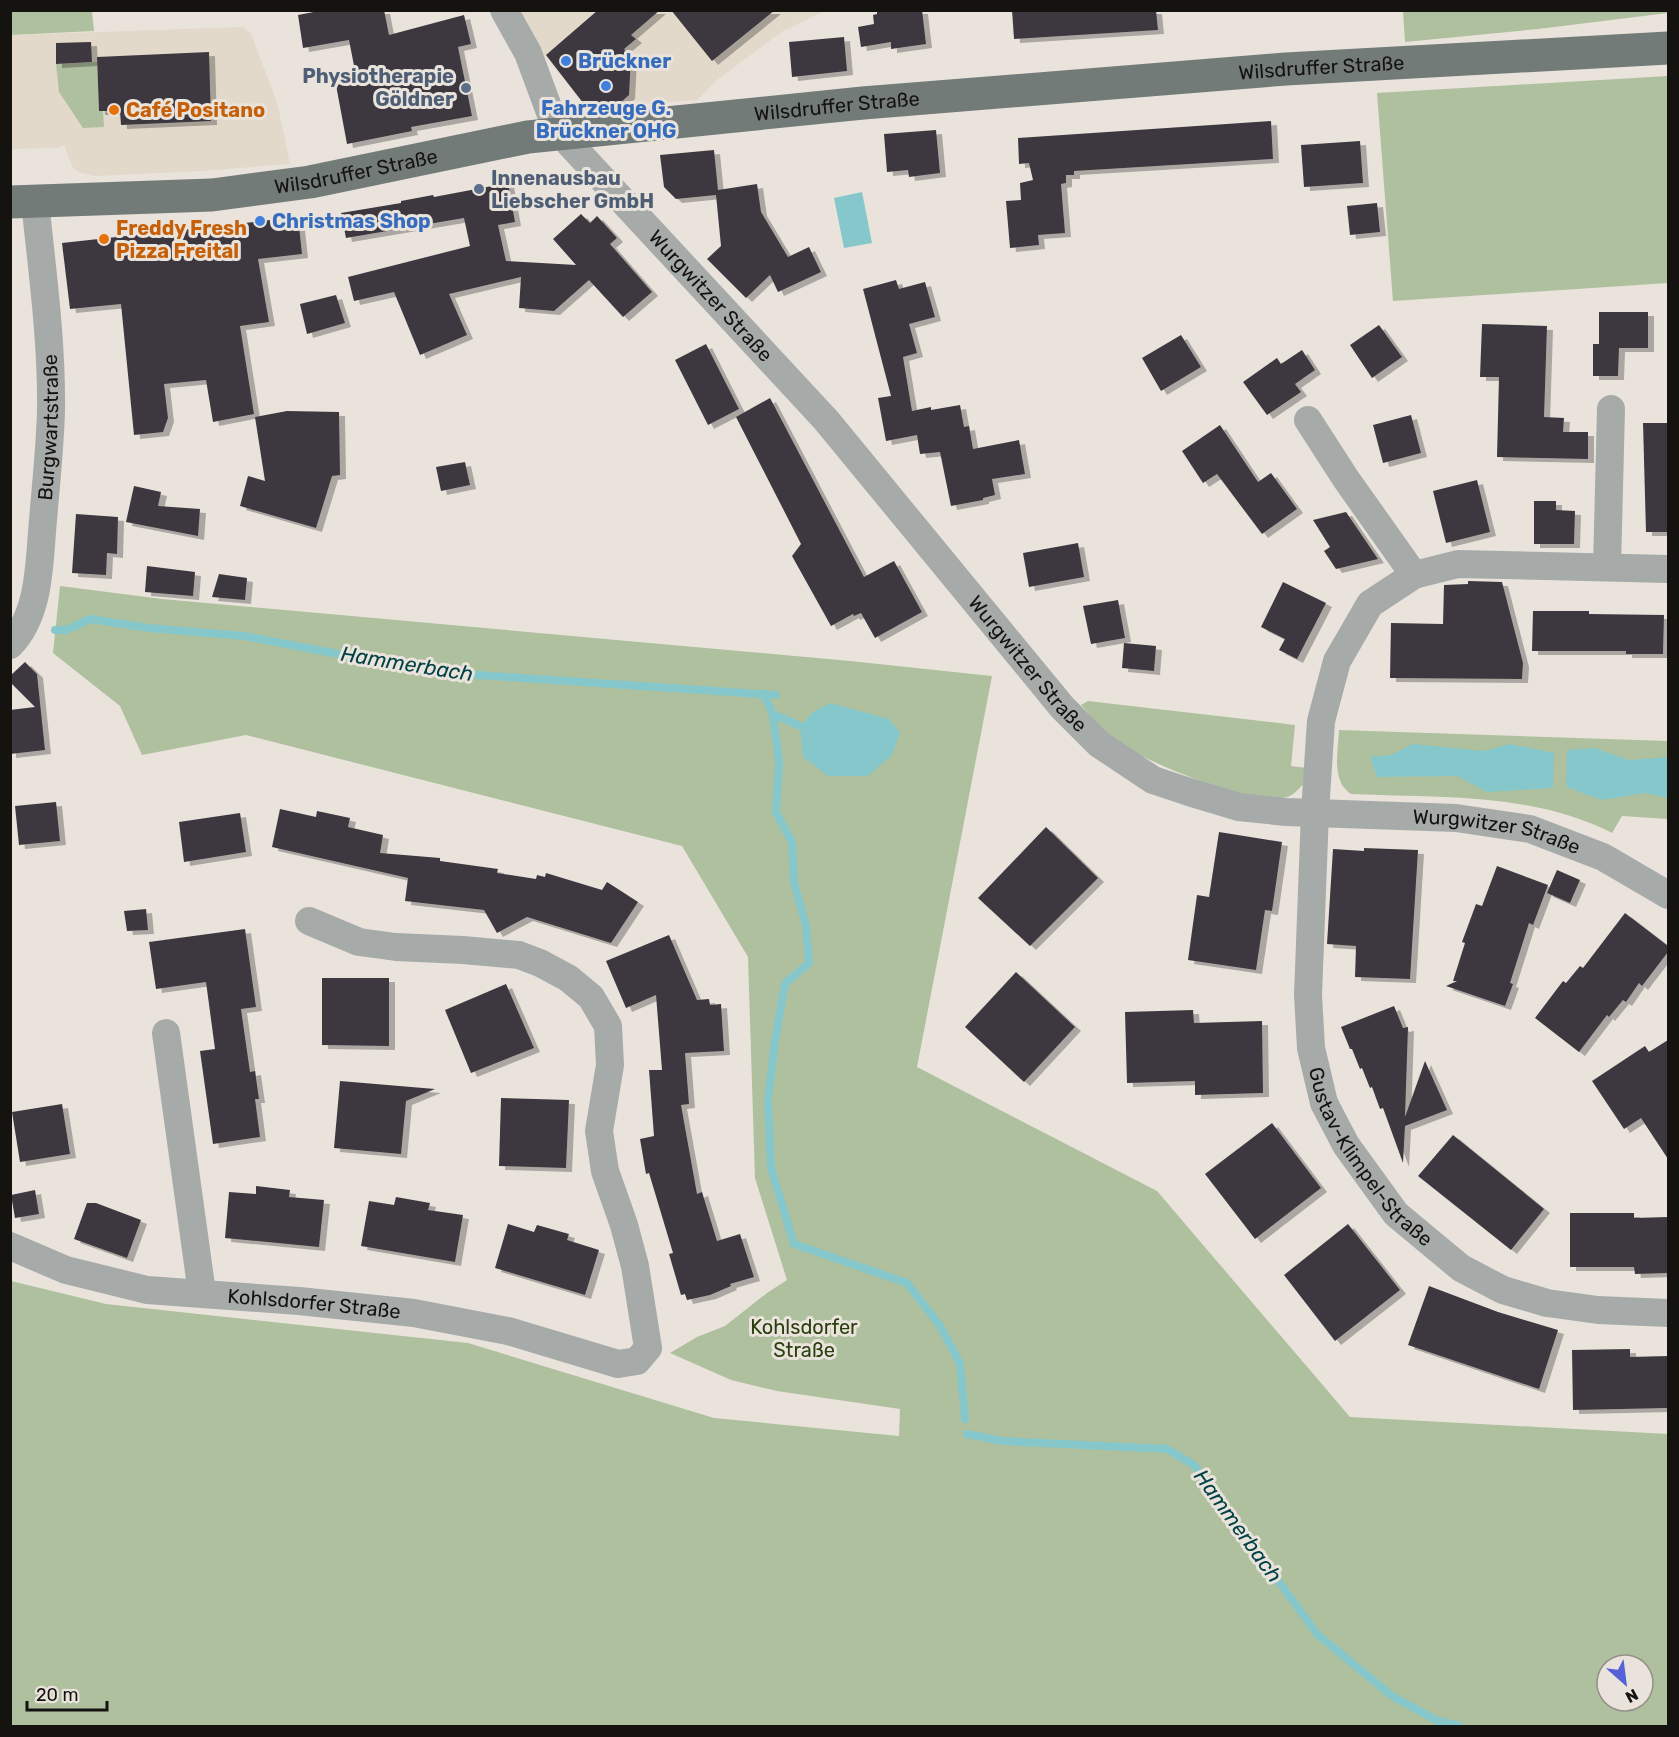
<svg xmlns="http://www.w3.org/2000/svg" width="1679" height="1737" font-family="Rubik,sans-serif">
<defs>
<filter id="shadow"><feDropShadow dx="6" dy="4" stdDeviation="0" flood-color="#0004"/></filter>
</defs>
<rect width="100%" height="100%" fill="#e9e3dc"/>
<!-- built -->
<g fill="#e3d9cb">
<path d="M516,11H825L783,31L717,80L697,100L587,108L533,41Z"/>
<path d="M243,27L251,34L277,102L290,164L202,171L95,176L81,173L73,168L64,145L58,148L10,149L11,35Z"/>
</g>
<!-- green -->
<g fill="#afc09e" fill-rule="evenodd">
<path d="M1668,10V13L1538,29L1405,42L1403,11Z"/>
<path d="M10,11H92L94,31L11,35Z"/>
<path d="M97,62L99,110L103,111L104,127L83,128L59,92L56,64Z"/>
<path d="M1668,76V283L1393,301L1377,93Z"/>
<path d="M60,586L162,599L850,661L992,676L917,1067L1157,1191L1350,1417L1668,1434V1726H11V1281L106,1304L468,1343L714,1418L899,1436L900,1409L777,1391L731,1380L670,1353L697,1337L725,1326L767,1293L787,1280L755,1178L748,957L682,846L246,735L142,755L120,706L53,653ZM1607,1665H1643V1701H1607Z"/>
<path d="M1088,701L1295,725L1291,766L1307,768L1305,783C1300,787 1293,796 1287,797C1250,806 1138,760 1109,736C1099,727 1090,715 1081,705Z"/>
<path d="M1339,730L1668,741V819L1622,816L1612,833C1532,792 1439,798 1351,794C1331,781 1338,752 1339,730Z"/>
</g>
<!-- water -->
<g fill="#85c7cb">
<path d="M862,192L872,243L844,248L834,198Z"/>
<path d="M830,703L889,719L900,733L892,755L868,776H828L803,757L800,726L813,712Z"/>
<path d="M1413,744L1484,751L1510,744L1554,753L1553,788L1487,792L1457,776L1377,777L1370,757L1391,755Z"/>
<path d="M1595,748L1629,760L1668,757V798L1645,793L1602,800L1566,787L1567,750Z"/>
</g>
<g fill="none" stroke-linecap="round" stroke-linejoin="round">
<!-- stream -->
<g stroke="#85c7cb" stroke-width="8">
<path d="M55,630H66L90,619L149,628L244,636L432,672L776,695"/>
<path d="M763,694L773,714L779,762L776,812L792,842L794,882L806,926L809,963L785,984L775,1041L768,1100L771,1168L794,1244L907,1283L940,1326L960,1363L965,1419"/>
<path d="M773,714L800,726"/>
<path d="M967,1434L1002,1441L1167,1449L1194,1465L1317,1634L1392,1696L1438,1721L1459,1726"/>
</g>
</g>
<!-- building -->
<g fill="#3d393f" filter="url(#shadow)">
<path d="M324,10H384L389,35L464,15L471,44L458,47L472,116L411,127L412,131L347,144L336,85L357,81L349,40L303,48L298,15Z"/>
<path d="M598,10H660L631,35L636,39L624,49L631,57L629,95L612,110L587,108L546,55Z"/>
<path d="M671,10H775L712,61Z"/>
<path d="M877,10H922L926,44L891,49V42L861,47L858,27L874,24L873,15L877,14Z"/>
<path d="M1012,10H1156L1158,30L1014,39Z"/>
<path d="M844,37L847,71L792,77L789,42Z"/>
<path d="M91,42L92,62L56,64V43Z"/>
<path d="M209,52L211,121L121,125L120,111H99L97,57Z"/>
<path d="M1271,121L1273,159L1074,171V175H1066V183L1061,184L1065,233L1038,235L1039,245L1010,248L1006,201L1021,200L1020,183L1033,180L1029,163L1019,164L1018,138Z"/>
<path d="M936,130L940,173L909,177L908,170L887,172L884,134Z"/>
<path d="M1360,141L1363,183L1304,187L1301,145Z"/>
<path d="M714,150L718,190L757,184L761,212L788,257L809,247L821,272L778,292L770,275L746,298L707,259L721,246L716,195L676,199L664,187L660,155Z"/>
<path d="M508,183L515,222L498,225L506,261L576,265L553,239L581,214L590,223L597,216L617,238L610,244L652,292L623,317L589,280L554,311L519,308L521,277L449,294L467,335L420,355L394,292L354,301L348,277L470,246L464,218L346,238L341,213L401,203V201L433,195L434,197Z"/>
<path d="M1377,203L1380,232L1350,235L1347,206Z"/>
<path d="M298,217L302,254L258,259L269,322L240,326L254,414L213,422L206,380L164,384L168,418L163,432L134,435L121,304L70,309L62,243Z"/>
<path d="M896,280L899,289L925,282L935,317L909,324L917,353L903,357L912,411L931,407V410L960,405L964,427L969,426L973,449L1019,440L1025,474L992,479L995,495L983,498V500L951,506L940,452L920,454L917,435L886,441L878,398L891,396L863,289Z"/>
<path d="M336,295L345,323L307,334L300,304Z"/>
<path d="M1599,312H1648V348H1619L1618,376H1593V344H1599Z"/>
<path d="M1482,324L1547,326L1544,417L1564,418L1563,432H1588V459L1497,457L1499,377H1480Z"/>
<path d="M1379,325L1402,357L1372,378L1350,345Z"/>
<path d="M1181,335L1201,367L1161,391L1142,358Z"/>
<path d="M706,344L739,409L708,425L675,360Z"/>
<path d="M1302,350L1315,370L1295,384L1301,392L1267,415L1243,382L1277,358L1281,364Z"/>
<path d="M770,398L864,577L894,561L922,612L875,638L861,613L854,616L853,614L831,626L792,556L801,544L736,417Z"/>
<path d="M287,411L339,412L340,475L332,476L316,528L240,506L248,476L265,481L255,417Z"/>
<path d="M1411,415L1421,453L1383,463L1373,425Z"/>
<path d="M1643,423H1668V532H1646Z"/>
<path d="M1220,425L1258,482L1271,473L1297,509L1262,534L1217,474L1203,483L1182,451Z"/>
<path d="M465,462L470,485L441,491L436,467Z"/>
<path d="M1477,480L1490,532L1446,543L1433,491Z"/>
<path d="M134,486L161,492L158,506L200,509L198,536L126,522Z"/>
<path d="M1534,501H1556V510L1575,511L1574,544H1534Z"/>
<path d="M1346,512L1378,559L1336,569L1324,551L1330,547L1313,520Z"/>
<path d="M76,514L118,517L117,554L107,553L106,575L72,573Z"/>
<path d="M1078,543L1084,577L1029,587L1023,553Z"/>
<path d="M147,566L195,572L193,596L145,592Z"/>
<path d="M219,574L247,578L245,600L212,597Z"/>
<path d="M1468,581L1502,582L1523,663L1522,679L1390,678L1391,623L1443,624L1444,585L1468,584Z"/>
<path d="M1283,582L1326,603L1297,659L1279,650L1285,639L1261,627Z"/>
<path d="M1118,600L1125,638L1091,644L1083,606Z"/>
<path d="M1533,611H1589V614L1664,615L1663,654H1626V651H1532Z"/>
<path d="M1124,643L1156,646L1154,671L1122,668Z"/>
<path d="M25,662L37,674L45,750L10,754V710L35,707L10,682V676Z"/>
<path d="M56,802L60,841L19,845L15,806Z"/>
<path d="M280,809L316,817L317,811L350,818L348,827L383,835L380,853L440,858V861L498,869L497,873L536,879L537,875L545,877L546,873L602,890L607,882L638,902L611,943L527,917L497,933L484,910L405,901L408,878L272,847Z"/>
<path d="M240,813L246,852L184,862L179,822Z"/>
<path d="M1046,827L1098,878L1030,946L978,898Z"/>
<path d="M1219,832L1282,842L1272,911L1265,910L1256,970L1188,960L1197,895L1209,897Z"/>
<path d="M1364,848L1418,850L1410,979L1355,977L1356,946L1327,944L1333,849L1364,851Z"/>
<path d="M1497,866L1548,885L1533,925L1529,923L1510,983L1513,984L1505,1006L1446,986L1457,981H1453L1465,943L1462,942L1476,904L1482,906Z"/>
<path d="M1557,870L1580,880L1570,903L1547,893Z"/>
<path d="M146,909L148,930L127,931L124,911Z"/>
<path d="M1625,913L1668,946V952L1642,986L1639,983L1626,1002L1623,1000L1609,1017L1607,1015L1579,1052L1535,1018L1563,981L1566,983L1580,966L1583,968Z"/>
<path d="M245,929L256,1007L241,1009L250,1072L255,1071L259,1099H255L260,1137L213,1144L200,1051L215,1049L206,982L156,989L149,942Z"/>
<path d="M669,935L697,1000L709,999L710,1005L721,1004L724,1051L685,1053L689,1104L681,1105L697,1194L702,1192L717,1241L740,1234L754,1277L730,1284L731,1286L710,1295L687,1300L685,1294L681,1295L669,1254L673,1253L649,1173L646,1174L640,1139L654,1136L649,1070H662L656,995L626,1008L606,961Z"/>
<path d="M1016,972L1075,1027L1024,1082L965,1027Z"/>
<path d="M322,978H389V1046L322,1045Z"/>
<path d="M506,984L534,1048L471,1073L445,1010Z"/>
<path d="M1394,1006L1403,1028L1408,1027L1405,1117L1425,1061L1447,1110L1405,1126L1403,1163L1383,1108L1380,1109L1372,1087L1370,1088L1362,1068L1360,1069L1352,1049H1350L1341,1027Z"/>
<path d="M1193,1010L1194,1023L1262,1021L1263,1093L1195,1095V1081L1127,1083L1125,1012Z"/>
<path d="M1668,1040V1159L1641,1118L1624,1129L1592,1081L1645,1046L1649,1052Z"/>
<path d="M340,1081L435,1089L406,1101L401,1154L334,1148Z"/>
<path d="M501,1098L569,1100L566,1168L499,1166Z"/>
<path d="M62,1104L70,1154L20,1162L12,1112Z"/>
<path d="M1272,1123L1321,1188L1255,1239L1205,1174Z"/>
<path d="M1453,1135L1544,1209L1511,1250L1418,1176Z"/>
<path d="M256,1186L290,1190L289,1197L324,1200L319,1247L225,1238L229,1192L256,1194Z"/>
<path d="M35,1190L39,1214L15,1218L11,1195Z"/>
<path d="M396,1197L430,1203L428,1210L463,1215L455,1262L361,1246L369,1201L394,1205Z"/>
<path d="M87,1203H96L141,1220L127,1258L74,1239Z"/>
<path d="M1570,1213H1634V1218L1668,1217V1273L1635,1274L1634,1267H1570Z"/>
<path d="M508,1224L534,1232L537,1225L569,1234L567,1240L599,1250L585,1295L495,1268Z"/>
<path d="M1348,1224L1400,1290L1335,1341L1284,1275Z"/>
<path d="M1429,1286L1498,1312L1558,1330L1539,1389L1408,1345Z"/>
<path d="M1630,1349V1357L1668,1356V1408L1573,1410L1572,1350Z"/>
</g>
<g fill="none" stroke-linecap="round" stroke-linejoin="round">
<!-- minor -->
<g stroke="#a6abaa" stroke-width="28">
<path id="s1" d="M504,10L528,53L551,115L570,144L826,420L1062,707L1099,744L1153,780L1189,792L1239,807L1286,812L1456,818L1530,829L1603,857L1668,895"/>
<path d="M1308,420L1346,479L1414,575"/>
<path d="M1607,567L1611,409"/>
<path id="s2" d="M1668,569L1458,564L1414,575L1370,604L1337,661L1321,721L1315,812L1308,995L1311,1048L1324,1103L1346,1145L1396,1214L1461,1268L1503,1290L1547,1303L1598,1310L1668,1313"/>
<path id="s3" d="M10,645C41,613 39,561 43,520C46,484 50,447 51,411C52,341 42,270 35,201"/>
<path d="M166,1033L202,1293"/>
<path id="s4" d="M10,1246L66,1270L147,1290L299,1301L414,1313L508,1331L618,1364L637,1361L648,1348L635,1266L624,1225L605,1171L599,1131L610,1065L608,1026L591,997L568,978L540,963L519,955L463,950L396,947L359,942L309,921"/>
</g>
<!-- major -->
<path stroke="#737b79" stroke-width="33" id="s5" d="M10,202L212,195L310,182L528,137L863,103L1286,69L1668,48"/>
</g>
<!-- markers -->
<g fill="#3f7fe0" stroke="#e9e3dc" stroke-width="2">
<circle cx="566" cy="61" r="6"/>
<circle cx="606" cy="86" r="6"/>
<circle cx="260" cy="221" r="6"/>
</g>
<g fill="#5c6f8a" stroke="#e9e3dc" stroke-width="2">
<circle cx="466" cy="88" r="6"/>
<circle cx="479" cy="189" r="6"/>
</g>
<g fill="#e8710a" stroke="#e9e3dc" stroke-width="2">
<circle cx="114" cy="110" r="6"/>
<circle cx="104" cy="239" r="6"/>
</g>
<g text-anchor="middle" stroke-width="6" stroke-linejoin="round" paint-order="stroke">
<!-- shop labels -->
<g font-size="20" font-weight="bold" fill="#366cbe" stroke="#e9e3dc" text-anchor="start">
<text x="578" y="68">Brückner</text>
<text x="606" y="115" text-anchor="middle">Fahrzeuge G.<tspan x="606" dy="23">Brückner OHG</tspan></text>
<text x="272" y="228">Christmas Shop</text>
</g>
<!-- street labels -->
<g font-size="20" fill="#151310" stroke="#e9e3dc">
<text dy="7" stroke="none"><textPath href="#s5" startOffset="1320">Wilsdruffer Straße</textPath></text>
<text dy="7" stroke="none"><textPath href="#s5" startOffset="834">Wilsdruffer Straße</textPath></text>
<text dy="7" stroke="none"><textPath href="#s5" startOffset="348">Wilsdruffer Straße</textPath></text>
<text dy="7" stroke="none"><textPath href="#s1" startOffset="357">Wurgwitzer Straße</textPath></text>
<text dy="7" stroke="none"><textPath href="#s3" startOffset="225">Burgwartstraße</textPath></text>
<text dy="7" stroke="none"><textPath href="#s1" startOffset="843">Wurgwitzer Straße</textPath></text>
<text dy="7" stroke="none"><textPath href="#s1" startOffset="1365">Wurgwitzer Straße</textPath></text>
<text dy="7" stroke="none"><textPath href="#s2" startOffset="890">Gustav-Klimpel-Straße</textPath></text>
<text dy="7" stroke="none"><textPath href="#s4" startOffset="312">Kohlsdorfer Straße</textPath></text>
</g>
<!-- service labels -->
<g font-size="20" font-weight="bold" fill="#4e5e75" stroke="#e9e3dc" text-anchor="end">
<text x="454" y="83">Physiotherapie<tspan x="454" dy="23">Göldner</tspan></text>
<text x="491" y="185" text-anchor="start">Innenausbau<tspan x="491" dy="23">Liebscher GmbH</tspan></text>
</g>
<!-- food labels -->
<g font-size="20" font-weight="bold" fill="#c56008" stroke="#e9e3dc" text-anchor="start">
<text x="126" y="117">Café Positano</text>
<text x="116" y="235">Freddy Fresh<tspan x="116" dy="23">Pizza Freital</tspan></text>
</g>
<!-- park labels -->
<g font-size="20" fill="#2a3f0e" stroke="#e9e3dc">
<text x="804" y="1334">Kohlsdorfer<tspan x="804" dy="23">Straße</tspan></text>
</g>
<!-- water labels -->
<g font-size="21" font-style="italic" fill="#014245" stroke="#e9e3dc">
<text transform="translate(407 664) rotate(9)" y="7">Hammerbach</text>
<text transform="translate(1238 1526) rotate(54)" y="7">Hammerbach</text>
</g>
</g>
<!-- border -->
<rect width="1679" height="1737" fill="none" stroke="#151310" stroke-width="24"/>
<!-- north arrow -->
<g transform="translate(1625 1683) rotate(152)"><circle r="28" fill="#e9e3dc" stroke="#94908a" stroke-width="1.5"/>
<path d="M0-4.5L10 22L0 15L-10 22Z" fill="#5661d8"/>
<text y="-9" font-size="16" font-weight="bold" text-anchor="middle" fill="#151310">N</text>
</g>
<!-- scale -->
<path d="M27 1701v9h80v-9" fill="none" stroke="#151310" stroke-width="3"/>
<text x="36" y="1701" font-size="18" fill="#151310" stroke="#e9e3dc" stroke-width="4.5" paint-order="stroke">20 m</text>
</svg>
